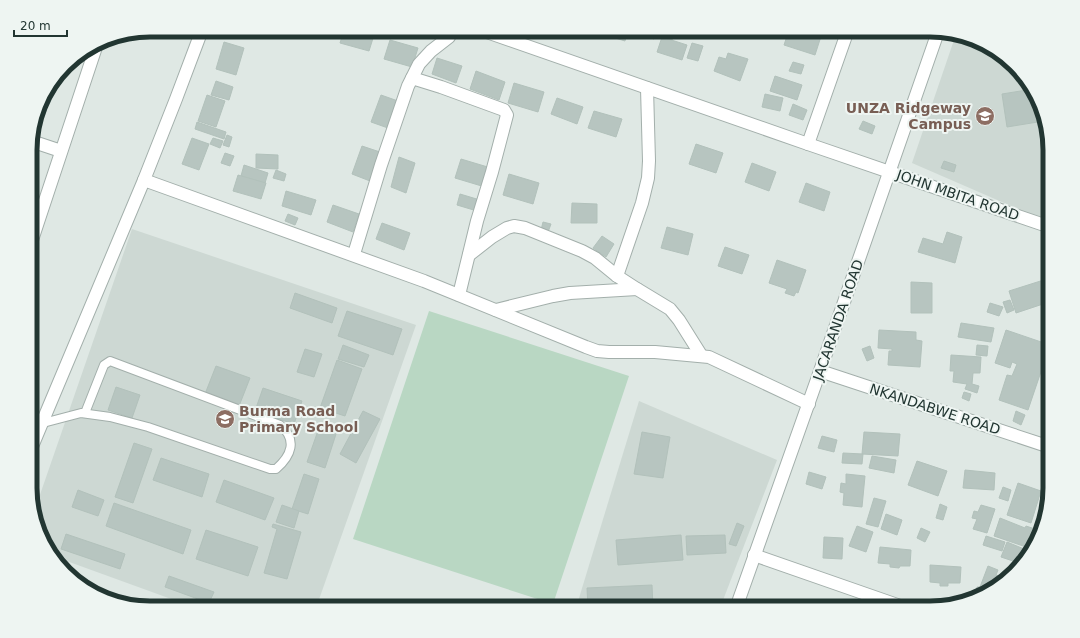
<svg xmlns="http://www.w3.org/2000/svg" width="1080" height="638" font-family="'DejaVu Sans',sans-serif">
<rect width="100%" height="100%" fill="#dfe8e4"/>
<!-- built -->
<g fill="#cdd8d3">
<path d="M955,37L990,46L1034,90L1050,142V223L912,163Z"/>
<path d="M132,229L416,325L316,608H196L50,555L34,512Z"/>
<path d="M639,401L777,460L720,608H576Z"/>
</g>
<!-- green -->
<path fill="#b9d7c3" d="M429,311L629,376L553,604L353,539Z"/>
<!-- building -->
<g fill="#b7c5c0" stroke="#b2c1bb">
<path d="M307,30H318L317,33Z"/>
<path d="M344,30H358L374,35L369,51L340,43Z"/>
<path d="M600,30H628L625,41L599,33Z"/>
<path d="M647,30H657L654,39L645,36Z"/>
<path d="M661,30H666L674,33L672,40L662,37L661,38H658Z"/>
<path d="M789,30H823L815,55L784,45Z"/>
<path d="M662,37L687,45L682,60L657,52Z"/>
<path d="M390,40L418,48L412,67L384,59Z"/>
<path d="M224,42L244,48L236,75L216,69Z"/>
<path d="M692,43L703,46L698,61L687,58Z"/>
<path d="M728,53L748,59L740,81L714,71L719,57L726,59Z"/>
<path d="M437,58L462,66L456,83L432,74Z"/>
<path d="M793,62L804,65L801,74L789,71Z"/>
<path d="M476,71L505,82L499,100L470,89Z"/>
<path d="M775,76L802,85L797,100L770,91Z"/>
<path d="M216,81L233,87L229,100L211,95Z"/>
<path d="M514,83L544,92L538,112L508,103Z"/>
<path d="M1033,89L1044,121L1007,127L1002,94Z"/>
<path d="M765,94L783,98L780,111L762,107Z"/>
<path d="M207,95L225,101L216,127L198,121Z"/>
<path d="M381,95L398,101L388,128L371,122Z"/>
<path d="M557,98L583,107L577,124L551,114Z"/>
<path d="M793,104L807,110L803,120L789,115Z"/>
<path d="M594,111L622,119L616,137L588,128Z"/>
<path d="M863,121L875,126L872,134L859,129Z"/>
<path d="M197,122L226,132L224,139L195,129Z"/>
<path d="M227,135L232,137L229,147L223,145Z"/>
<path d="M192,138L209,144L199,170L182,164Z"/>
<path d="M213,138L223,141L220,148L210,144Z"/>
<path d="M696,144L723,153L716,173L689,164Z"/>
<path d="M362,146L380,152L370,181L352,174Z"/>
<path d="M225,153L234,156L230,166L221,163Z"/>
<path d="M256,154L278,155V169L256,168Z"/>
<path d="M399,157L415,163L406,193L391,187Z"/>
<path d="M461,159L491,168L485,187L455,178Z"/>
<path d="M944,161L956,165L954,172L941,168Z"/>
<path d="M752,163L776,172L769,191L745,182Z"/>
<path d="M244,165L268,173L265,183L241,176Z"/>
<path d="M276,170L286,174L284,181L273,178Z"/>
<path d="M509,174L539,183L533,204L503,195Z"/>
<path d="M238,175L266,183L261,199L233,191Z"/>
<path d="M806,183L830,192L824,211L799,202Z"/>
<path d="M286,191L316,200L311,215L282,206Z"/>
<path d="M460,194L480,200L477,211L457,205Z"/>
<path d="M572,203L597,204V223H571Z"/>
<path d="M333,205L359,214L353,232L327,222Z"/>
<path d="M288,214L298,218L295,225L285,221Z"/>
<path d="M543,222L551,224L548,232L541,230Z"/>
<path d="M382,223L410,233L404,250L376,239Z"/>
<path d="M667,227L693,234L688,255L661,248Z"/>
<path d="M947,232L962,237L955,263L918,252L923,238L943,244Z"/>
<path d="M602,236L614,244L606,257L593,248Z"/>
<path d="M725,247L749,255L742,274L718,266Z"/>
<path d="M777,260L806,270L798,293L796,292L794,296L785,293L787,289L769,283Z"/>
<path d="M1050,278V308H1048L1046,303L1016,313L1009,291Z"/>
<path d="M911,282L932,283V313H911Z"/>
<path d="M295,293L337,308L332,323L290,308Z"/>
<path d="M1010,300L1014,310L1007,313L1003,302Z"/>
<path d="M990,303L1003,307L999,316L987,312Z"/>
<path d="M347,311L402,329L393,355L338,336Z"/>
<path d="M961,323L994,328L991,342L958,337Z"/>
<path d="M879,330L916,332V340L922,341L920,367L888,365L889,351H892V349L878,348Z"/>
<path d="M1006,330L1050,345L1028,410L999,400L1007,375L1012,376L1017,364L1012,362L1010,368L995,363Z"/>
<path d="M343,345L369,355L364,367L338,359Z"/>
<path d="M977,345L988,346L987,356L976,355Z"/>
<path d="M870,346L874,358L867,361L862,349Z"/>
<path d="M305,349L322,354L314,377L297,372Z"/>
<path d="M951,355L981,357L980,373H973L972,384L979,386L977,393L965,389L967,384L953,382L954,371H950Z"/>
<path d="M337,360L362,369L345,416L320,408Z"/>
<path d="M216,366L250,378L239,406L205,394Z"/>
<path d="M116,387L140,395L132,418L108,410Z"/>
<path d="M263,388L302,401L294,424L255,411Z"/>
<path d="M964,392L971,394L969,401L962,398Z"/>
<path d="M363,411L380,419L356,463L340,454Z"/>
<path d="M1016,411L1025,415L1021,425L1013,421Z"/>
<path d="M320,425L337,431L325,468L307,462Z"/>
<path d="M642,432L670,437L663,478L634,474Z"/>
<path d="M864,432L900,434L898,456L862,454Z"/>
<path d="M822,436L837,440L834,452L818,448Z"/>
<path d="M134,443L152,449L133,503L115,497Z"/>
<path d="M843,453L863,454L862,464L842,463Z"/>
<path d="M872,456L896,460L894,473L869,468Z"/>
<path d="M161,458L209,474L202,497L153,480Z"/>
<path d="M917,461L947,471L938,496L908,485Z"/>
<path d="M965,470L995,473L994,490L963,488Z"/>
<path d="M809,472L826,477L822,489L806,484Z"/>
<path d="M304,474L319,479L308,514L292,509Z"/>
<path d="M846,474L865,476L862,507L843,505L844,493L840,492L841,483L846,484Z"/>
<path d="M224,480L274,498L265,520L216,502Z"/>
<path d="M1018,483L1041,491L1031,523L1007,515Z"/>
<path d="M1003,487L1011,490L1008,501L999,498Z"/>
<path d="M78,490L104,500L98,516L72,507Z"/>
<path d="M874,498L886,501L878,527L866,524Z"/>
<path d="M114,503L191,530L183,554L106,526Z"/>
<path d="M940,504L947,507L943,520L936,518Z"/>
<path d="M282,505L299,511L294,528L276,522Z"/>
<path d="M981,505L995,509L987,533L973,529L977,519L972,518L974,511L978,512Z"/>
<path d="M886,514L902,520L897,535L881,529Z"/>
<path d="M1000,518L1025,528L1026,526L1035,529L1034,534L1038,536L1035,543L1031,542L1029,548L994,536Z"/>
<path d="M737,523L744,526L736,546L729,544Z"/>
<path d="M273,524L301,532L287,579L264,573L277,529L272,527Z"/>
<path d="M857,526L873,532L866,552L849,546Z"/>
<path d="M921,528L930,532L925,542L917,538Z"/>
<path d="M206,530L258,547L248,576L196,559Z"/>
<path d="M66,534L125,554L120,569L61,549Z"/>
<path d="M681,535L683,560L618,565L616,540Z"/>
<path d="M725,535L726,553L687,555L686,536Z"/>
<path d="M986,536L1005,542L1002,551L983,545Z"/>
<path d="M824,537L843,538L842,559L823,558Z"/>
<path d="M1007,542L1029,551L1030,552L1019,563L1001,557Z"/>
<path d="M880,547L911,550L910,566H900L899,568L890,567V564L878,563Z"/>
<path d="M930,565L961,567L960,583H948V586H940V583L930,582Z"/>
<path d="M988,566L998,570L996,575L1005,578L990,592L974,597L977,587H980Z"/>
<path d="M169,576L214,592L209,603L165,587Z"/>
<path d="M652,585L653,608H588L587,588Z"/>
</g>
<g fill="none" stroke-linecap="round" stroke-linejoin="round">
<!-- service casing -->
<g stroke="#a3afab" stroke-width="10">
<path id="service" d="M31,422L43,423L81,413L110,417L148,427L270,469H276C291,456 298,440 280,425L110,361L104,365L85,413"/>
</g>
<!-- minor casing -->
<g stroke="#a3afab" stroke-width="14">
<g id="minor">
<path d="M481,30L808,144L1050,227"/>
<path d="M412,78L441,87L504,110L507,115L492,172L477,221L459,295"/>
<path d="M31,141L61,151"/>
<path d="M808,144L848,30"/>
<path d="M144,180L176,99L202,30"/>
<path d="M31,243L97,44"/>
<path d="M354,254L381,165L408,86L419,64L431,51L449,37L452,30"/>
<path d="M469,255L492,237L507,228L514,226L525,228L582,251L595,258L617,276L637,289L670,309L679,320L701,355"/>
<path d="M617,276L642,203L648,178L649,161L647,88"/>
<path d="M496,310L553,296L570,293L637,289"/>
<path d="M820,371L1050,447"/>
<path d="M31,449L144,180L424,281L586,347L597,351L609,352H655L709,357L809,404"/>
<path d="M754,555L906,608"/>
<path d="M736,608L820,371L938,32"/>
</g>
</g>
<!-- service -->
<use href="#service" stroke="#fff" stroke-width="8"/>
<!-- minor -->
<use href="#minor" stroke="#fff" stroke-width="12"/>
</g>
<!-- icons -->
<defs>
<g id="university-disc" transform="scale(1)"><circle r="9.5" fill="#8d6e63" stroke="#eef5f2"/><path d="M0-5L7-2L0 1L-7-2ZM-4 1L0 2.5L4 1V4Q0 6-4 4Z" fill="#fff"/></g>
<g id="school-disc" transform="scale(1)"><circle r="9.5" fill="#8d6e63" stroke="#eef5f2"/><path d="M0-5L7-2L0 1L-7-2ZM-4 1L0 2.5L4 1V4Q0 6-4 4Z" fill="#fff"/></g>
</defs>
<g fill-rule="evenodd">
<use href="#university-disc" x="985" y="116"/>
<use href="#school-disc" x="225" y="419"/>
</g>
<g text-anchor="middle" stroke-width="4" stroke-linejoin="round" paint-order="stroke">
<!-- education labels -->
<g font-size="14" font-weight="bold" fill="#785e54" stroke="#eef5f2" text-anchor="end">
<text x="971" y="113">UNZA Ridgeway<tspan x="971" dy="16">Campus</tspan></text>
<text x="239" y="416" text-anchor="start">Burma Road<tspan x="239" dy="16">Primary School</tspan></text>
</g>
<!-- street labels -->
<g font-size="14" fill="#223632" stroke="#eef5f2">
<text transform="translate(958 195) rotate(19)" y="5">JOHN MBITA ROAD</text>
<text transform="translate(838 320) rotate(-71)" y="5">JACARANDA ROAD</text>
<text transform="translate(935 409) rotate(18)" y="5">NKANDABWE ROAD</text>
</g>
</g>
<!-- crop -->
<path d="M0 0H1080V638H0ZM150 37H930A113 113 0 0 1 1043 150V488A113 113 0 0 1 930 601H150A113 113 0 0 1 37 488V150A113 113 0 0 1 150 37Z" fill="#eef5f2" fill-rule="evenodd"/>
<path fill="none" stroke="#223632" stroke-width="5" d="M150 37H930A113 113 0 0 1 1043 150V488A113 113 0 0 1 930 601H150A113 113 0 0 1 37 488V150A113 113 0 0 1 150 37Z"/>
<!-- scale -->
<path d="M14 30v6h53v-6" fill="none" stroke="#223632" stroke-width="2"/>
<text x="20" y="30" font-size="12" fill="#223632" stroke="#eef5f2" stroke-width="3" paint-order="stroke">20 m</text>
</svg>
